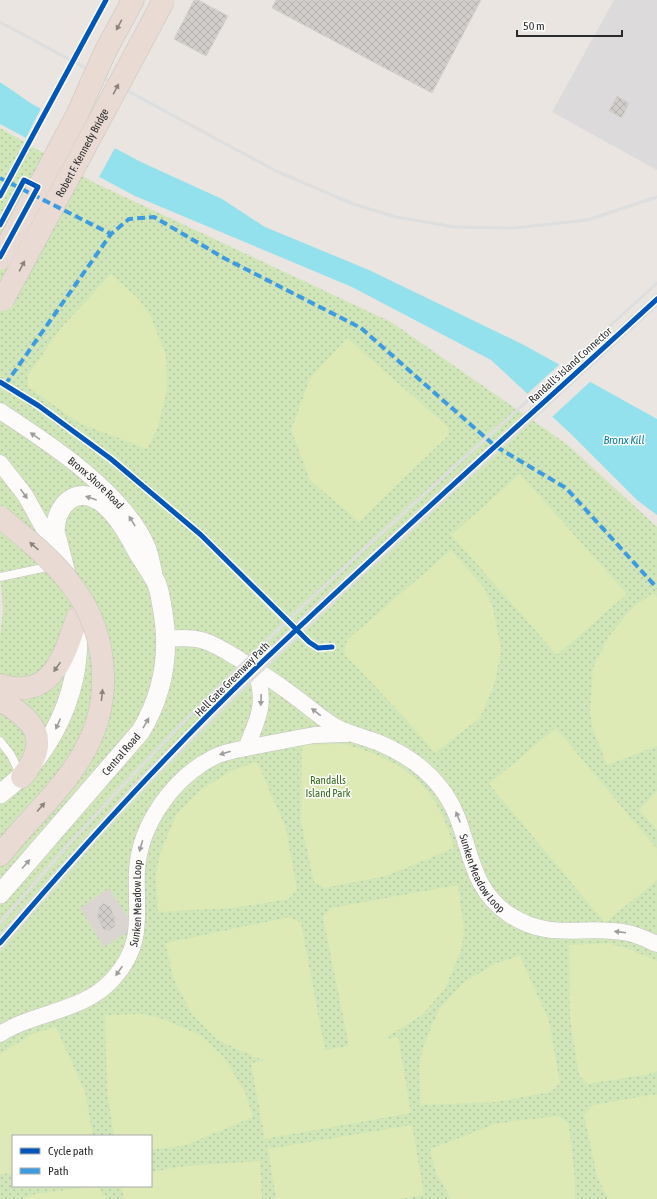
<svg xmlns="http://www.w3.org/2000/svg" width="657" height="1199" font-family="'Asap Condensed',sans-serif">
<defs>
<pattern id="grass-dots" width="8" height="8" patternUnits="userSpaceOnUse"><rect width="8" height="8" fill="#d0e6b8"/><path d="M2 2h.1M6 6h.1" fill="none" stroke="#b3c59e" stroke-width="1.8" stroke-linecap="round"/></pattern>
<pattern id="building-cross-hatch" width="8" height="8" patternUnits="userSpaceOnUse"><rect width="8" height="8" fill="#d0cdca"/><path d="M0 0l8 8M0 8l8-8" fill="none" stroke="#b3b0ae"/></pattern>
</defs>
<rect width="100%" height="100%" fill="#eae5e0"/>
<!-- industrial -->
<path fill="#dddadc" d="M614,0H657V170L552,112Z"/>
<!-- grass -->
<path fill="url(#grass-dots)" fill-rule="evenodd" d="M0,128L95,183L391,322L568,445L657,527V1199H0V637L3,609L0,575ZM13,1136H151V1186H13Z"/>
<!-- pitch -->
<g fill="#ddeab5">
<path d="M111,274L139,299L151,317L166,355L167,390L158,427L147,449L79,423L28,387V375L60,329Z"/>
<path d="M347,338L448,427L449,435L359,522L310,480L291,430L310,378Z"/>
<path d="M520,474L627,594L557,655L451,535Z"/>
<path d="M451,550L485,589L493,608L501,649L495,683L480,718L435,753L402,715L344,654L347,640Z"/>
<path d="M653,593L657,597V746L607,765L593,730L590,710L593,668L608,637L633,607Z"/>
<path d="M556,728L657,849V880L605,923L489,784Z"/>
<path d="M343,744C403,759 438,786 454,848L386,876L324,888L314,882L301,822L302,745Z"/>
<path d="M257,762L286,828L297,890L289,899L233,908L158,912L156,874L160,854L176,815L200,790L233,770Z"/>
<path d="M657,791V830L639,810Z"/>
<path d="M458,885L464,930L461,950L445,989L422,1015L384,1039L398,1037L411,1113L265,1139L251,1063L266,1060L254,1057L216,1039L192,1014L174,980L165,943L290,917L301,923L325,1050L349,1046L323,917L331,908Z"/>
<path d="M607,943L627,948L657,961V1071L650,1074L587,1084L579,1075L570,1019L569,945Z"/>
<path d="M520,956L549,1021L560,1083L551,1092L496,1102L421,1105L419,1067L423,1047L439,1009L463,983L496,963Z"/>
<path d="M143,1014L163,1019L202,1036L226,1060L246,1094L253,1117L186,1145L151,1150V1136H114L107,1090L105,1015Z"/>
<path d="M56,1027L85,1092L93,1136H13V1173L0,1174V1054L32,1034Z"/>
<path d="M657,1094V1199H608L597,1176L584,1115L593,1105Z"/>
<path d="M560,1116L569,1125L575,1181V1199H451L436,1173L430,1149L498,1123Z"/>
<path d="M412,1125L424,1195L399,1199H276L268,1149Z"/>
<path d="M260,1161L262,1199H124L121,1186H151V1172L185,1166Z"/>
<path d="M97,1186L105,1196L106,1199H22L34,1194Z"/>
</g>
<!-- plaza -->
<path fill="#dad5d0" fill-rule="evenodd" d="M109,888L132,923L131,930L104,947L80,908ZM103,904L110,906L115,918V926L109,931L103,929L97,917L99,908Z"/>
<!-- water -->
<path fill="#92e1ed" d="M0,82L32,104L141,162L222,199L265,227L369,270L524,345L657,419V515L637,500L570,433L491,360L352,287L135,196L0,124Z"/>
<!-- pier -->
<g fill="#eae5e0">
<path d="M42,106L116,146L98,179L25,140Z"/>
<path d="M561,363L592,380L551,418L526,395Z"/>
</g>
<!-- building -->
<g fill="url(#building-cross-hatch)" stroke="#d5d1cc">
<path d="M194,0H198L228,16L206,56L174,39Z"/>
<path d="M276,0H481L432,93L272,8Z"/>
<path d="M617,96L629,103L622,118L609,111Z"/>
<path d="M103,903L110,906L115,918V926L109,931L103,929L97,917L99,908Z"/>
</g>
<g fill="none" stroke-linecap="round" stroke-linejoin="round">
<!-- service casing -->
<g stroke="#c3c2c2" stroke-width="9">
<g id="service">
<path d="M0,577L52,566"/>
<path d="M0,741L11,755L20,774"/>
</g>
</g>
<!-- minor casing -->
<g stroke="#c3c2c2" stroke-width="17">
<g id="minor">
<path id="s1" d="M0,411C49,443 125,492 148,548C151,556 152,564 154,572"/>
<path d="M0,463L25,495L55,549"/>
<path id="s2" d="M166,639C178,638 190,637 201,640C216,644 229,653 242,661C260,672 277,683 294,696C308,706 321,718 336,727C350,734 363,737 377,742C401,752 424,766 440,787C474,829 461,883 510,915C551,942 585,924 628,933C638,935 648,940 657,944"/>
<path d="M246,748L314,735L347,734"/>
<path id="s3" d="M0,1034C36,1011 84,1012 113,979C146,943 135,913 137,870C140,824 173,778 214,757C224,752 235,750 246,748C259,717 267,702 255,669"/>
</g>
</g>
<!-- tertiary casing -->
<g stroke="#c3c2c2" stroke-width="20">
<g id="tertiary">
<path d="M0,794C52,756 83,689 77,624"/>
<path id="s4" d="M0,894L141,731C163,694 170,654 163,612C161,602 160,590 156,582C150,571 143,561 137,551C128,534 117,514 101,502C75,484 56,506 55,531L68,581"/>
</g>
</g>
<!-- motorway casing -->
<g stroke="#c5c3c1" stroke-width="23">
<g id="motorway">
<path d="M106,50L133,0"/>
<path d="M0,685C52,701 64,656 77,618"/>
<path d="M0,700C36,721 51,740 22,777"/>
<path d="M0,855L16,836"/>
</g>
</g>
<!-- service -->
<use href="#service" stroke="#fcfbfa" stroke-width="8"/>
<!-- minor -->
<use href="#minor" stroke="#fcfbfa" stroke-width="16"/>
<!-- tertiary -->
<use href="#tertiary" stroke="#fcfbfa" stroke-width="19"/>
<!-- motorway -->
<use href="#motorway" stroke="#e9dbd3" stroke-width="22"/>
<!-- rail -->
<g stroke="#dededf" stroke-width="3">
<path d="M0,22L276,171L353,204L396,217L454,227L514,228L587,220L657,197"/>
<path d="M0,923C75,835 153,751 236,670C373,537 517,412 657,283"/>
<path d="M0,936L140,779L298,622L657,294"/>
<path d="M0,949C54,888 106,825 164,767C322,606 492,457 657,305"/>
</g>
<!-- motorway-bridge casing -->
<g stroke="#c5c3c1" stroke-width="23" stroke-linecap="butt">
<g id="motorway-bridge">
<path d="M0,259L77,115L106,50"/>
<path id="s5" d="M3,300L164,0"/>
<path d="M0,517C54,561 102,600 103,676C104,704 96,732 81,757C64,786 38,811 16,836"/>
</g>
</g>
<!-- motorway-bridge -->
<use href="#motorway-bridge" stroke="#e9dbd3" stroke-width="22"/>
<!-- quiet -->
<g stroke="#3d9ce1" stroke-width="4" stroke-dasharray="8 4" stroke-linecap="butt">
<path d="M0,178L111,234"/>
<path d="M5,385L111,234L129,219L154,217L224,258L361,328L495,446L566,488L657,588"/>
</g>
<!-- cycleway casing -->
<g stroke="#fff" stroke-width="8">
<g id="cycleway">
<path d="M0,196L106,0"/>
<path d="M0,225L24,180L38,187L0,257"/>
<path d="M0,382L39,406L111,459L201,535L309,642L318,648L332,647"/>
<path d="M0,943C82,847 167,753 259,665C389,541 524,421 657,299"/>
</g>
</g>
<!-- cycleway -->
<use href="#cycleway" stroke="#0057b8" stroke-width="5"/>
</g>
<!-- one-way arrows -->
<defs><path id="oneway-solid" d="M-6-.8H1V-3.2L6.5 0L1 3.2V.8H-6Z"/></defs>
<g fill="#8a837f">
<use href="#oneway-solid" transform="translate(119 25) rotate(118)"/>
<use href="#oneway-solid" transform="translate(116 89) rotate(-62)"/>
<use href="#oneway-solid" transform="translate(22 266) rotate(-62)"/>
<use href="#oneway-solid" transform="translate(34 546) rotate(-139)"/>
<use href="#oneway-solid" transform="translate(57 667) rotate(125)"/>
<use href="#oneway-solid" transform="translate(102 695) rotate(-84)"/>
<use href="#oneway-solid" transform="translate(41 807) rotate(-49)"/>
</g>
<g fill="#9e9d9d">
<use href="#oneway-solid" transform="translate(35 436) rotate(-145)"/>
<use href="#oneway-solid" transform="translate(24 494) rotate(55)"/>
<use href="#oneway-solid" transform="translate(91 498) rotate(-161)"/>
<use href="#oneway-solid" transform="translate(132 521) rotate(-122)"/>
<use href="#oneway-solid" transform="translate(261 700) rotate(92)"/>
<use href="#oneway-solid" transform="translate(316 712) rotate(-143)"/>
<use href="#oneway-solid" transform="translate(146 723) rotate(-60)"/>
<use href="#oneway-solid" transform="translate(58 724) rotate(114)"/>
<use href="#oneway-solid" transform="translate(225 753) rotate(162)"/>
<use href="#oneway-solid" transform="translate(458 817) rotate(-112)"/>
<use href="#oneway-solid" transform="translate(141 846) rotate(106)"/>
<use href="#oneway-solid" transform="translate(26 864) rotate(-49)"/>
<use href="#oneway-solid" transform="translate(620 932) rotate(-173)"/>
<use href="#oneway-solid" transform="translate(119 971) rotate(125)"/>
</g>
<g text-anchor="middle" stroke-width="3" stroke-linejoin="round" paint-order="stroke">
<!-- street labels -->
<g font-size="11" fill="#2b2b2b" stroke="#fff">
<text dy="4" stroke="none"><textPath href="#s5" startOffset="167">Robert F. Kennedy Bridge</textPath></text>
<text transform="translate(570 365) rotate(-42)" y="4">Randall's Island Connector</text>
<text dy="4" stroke="none"><textPath href="#s1" startOffset="120">Bronx Shore Road</textPath></text>
<text transform="translate(232 679) rotate(-45)" y="4">Hell Gate Greenway Path</text>
<text dy="4" stroke="none"><textPath href="#s4" startOffset="185">Central Road</textPath></text>
<text dy="4" stroke="none"><textPath href="#s2" startOffset="415">Sunken Meadow Loop</textPath></text>
<text dy="4" stroke="none"><textPath href="#s3" startOffset="209">Sunken Meadow Loop</textPath></text>
</g>
<!-- park labels -->
<g font-size="11" fill="#336c17" stroke="#fff">
<text x="328" y="784">Randalls<tspan x="328" dy="13">Island Park</tspan></text>
</g>
<!-- water labels -->
<g font-size="12" font-style="italic" fill="#087fa2" stroke="#fff">
<text x="624" y="444">Bronx Kill</text>
</g>
</g>
<!-- legend -->
<rect x="12" y="1135" width="140" height="52" fill="#ffffff" stroke="#aaaaaa"/>
<rect x="20" y="1148" width="20" height="6" fill="#0057b8" stroke="#aaaaaa"/>
<text x="48" y="1155" font-size="12" fill="#2b2b2b">Cycle path</text>
<rect x="20" y="1168" width="20" height="6" fill="#3d9ce1" stroke="#aaaaaa"/>
<text x="48" y="1175" font-size="12" fill="#2b2b2b">Path</text>
<!-- scale -->
<path d="M517 30v6h105v-6" fill="none" stroke="#2b2b2b" stroke-width="2"/>
<text x="523" y="30" font-size="12" fill="#2b2b2b" stroke="#ffffff" stroke-width="3" paint-order="stroke">50 m</text>
</svg>
